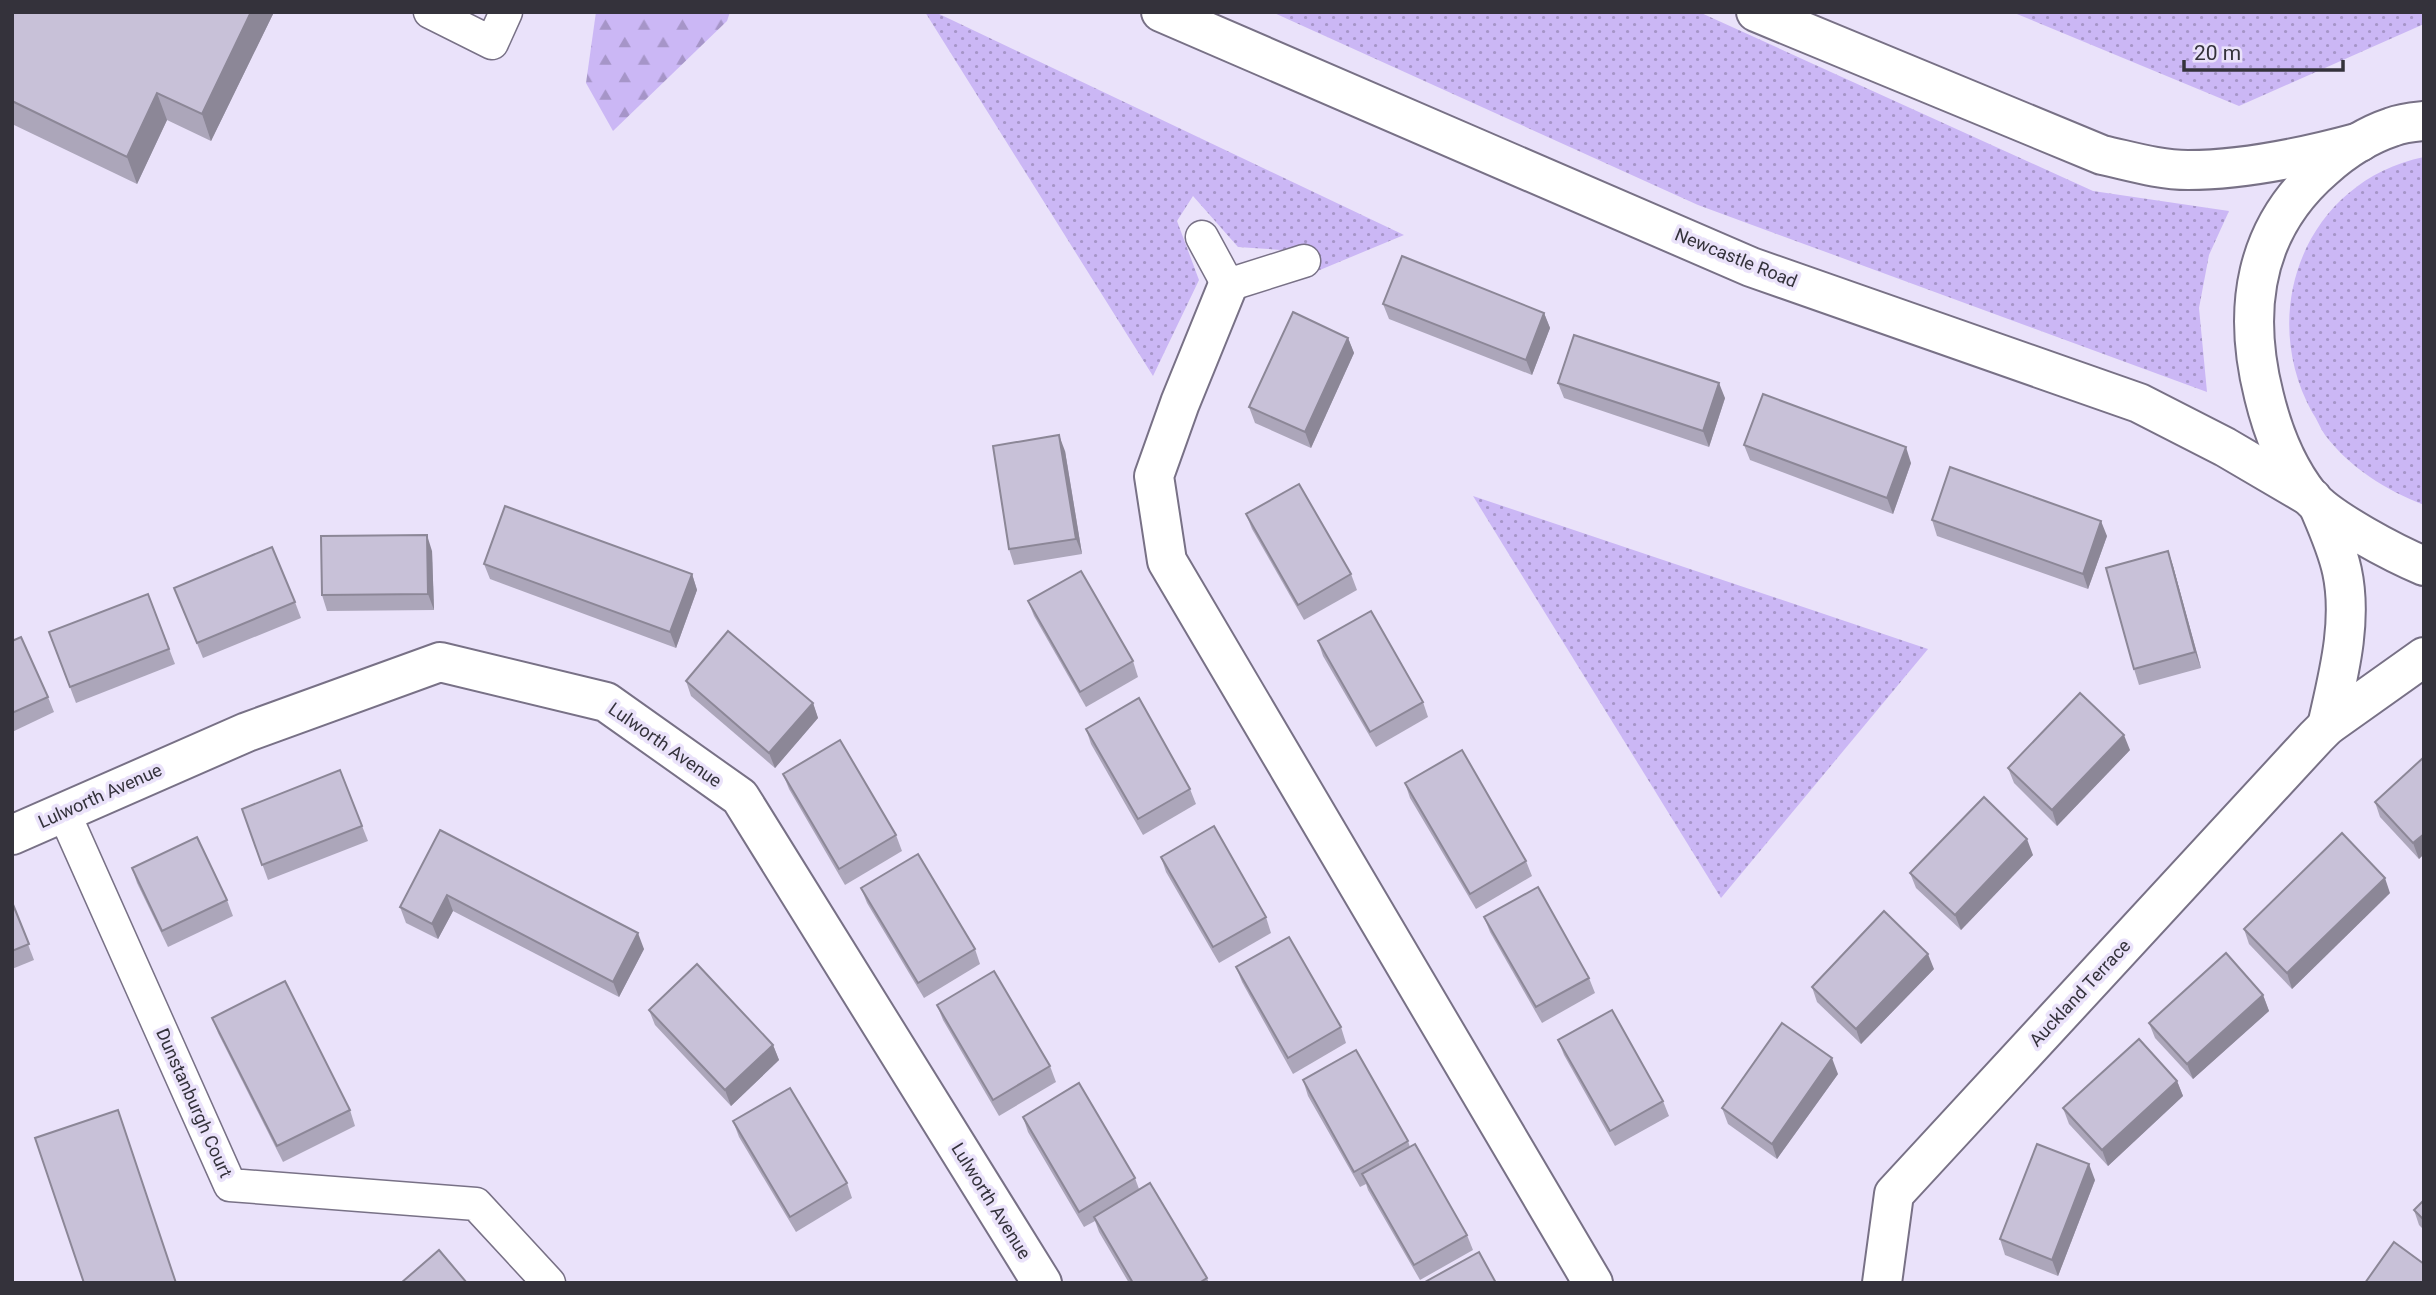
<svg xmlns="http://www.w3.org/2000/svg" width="2436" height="1295" font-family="Roboto,sans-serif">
<defs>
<pattern id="grass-dots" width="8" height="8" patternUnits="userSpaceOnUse" patternTransform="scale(1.75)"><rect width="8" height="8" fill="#cbb7f5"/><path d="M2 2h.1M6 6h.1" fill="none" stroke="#a695c8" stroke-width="1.8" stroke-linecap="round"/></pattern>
<pattern id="forest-firs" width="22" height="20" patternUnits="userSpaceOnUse" patternTransform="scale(1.75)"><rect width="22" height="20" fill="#cbb7f5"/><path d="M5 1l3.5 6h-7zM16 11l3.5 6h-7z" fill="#a695c8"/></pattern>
</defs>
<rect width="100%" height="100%" fill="#eae2fa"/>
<!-- grass -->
<g fill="url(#grass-dots)">
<path d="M925,12H935L1404,235L1315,272L1313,252L1238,247L1193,196L1177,221L1199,280L1153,376Z"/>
<path d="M1272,12H1699L2093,191L2229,211L2209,255L2199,308L2207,392L1698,205Z"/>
<path d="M2012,12H2424V24L2239,106Z"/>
<path d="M2424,157V505C2386,490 2350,468 2325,435C2320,428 2317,419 2312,412C2256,310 2307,181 2424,157Z"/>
<path d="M1473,496L1928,649L1721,898Z"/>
</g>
<!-- forest -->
<path fill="url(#forest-firs)" d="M596,12H730L727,21L613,131L586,83Z"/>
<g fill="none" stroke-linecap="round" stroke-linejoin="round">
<!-- service casing -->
<g stroke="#787186" stroke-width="35">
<g id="service">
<path d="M430,12L492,43L506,12"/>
<path d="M1202,237L1228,285L1304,261"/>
<path d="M64,813L230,1185L476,1204L549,1283"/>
</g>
</g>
<!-- minor casing -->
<g stroke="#787186" stroke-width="42">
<g id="minor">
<path d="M1228,285L1180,403L1154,476L1167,561L1593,1283"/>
<path d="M2318,505C2327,526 2337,548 2342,571C2353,622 2338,677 2327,726"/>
<path d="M12,835L247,732L440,662L606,702L740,797L1042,1283"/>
<path d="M1882,1283L1894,1194L2316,737L2327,726L2424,657"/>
</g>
</g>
<!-- primary casing -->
<g stroke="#787186" stroke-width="42">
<g id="primary">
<path d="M1161,12L1751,267L2139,403L2225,447L2312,498"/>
<path d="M1756,12L2102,155C2130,161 2159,170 2188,170C2245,170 2305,157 2360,142"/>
</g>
</g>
<!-- trunk casing -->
<g stroke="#787186" stroke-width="42">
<path id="trunk" d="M2424,121C2414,122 2402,123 2392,127C2368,135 2343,151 2324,168C2254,228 2242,309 2264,396C2273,433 2286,467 2310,497C2330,520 2395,554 2424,566"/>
</g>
<!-- service -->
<use href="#service" stroke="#fff" stroke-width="32"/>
<!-- minor -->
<use href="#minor" stroke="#fff" stroke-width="38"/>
<!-- primary -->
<use href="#primary" stroke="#fff" stroke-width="38"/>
<!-- trunk -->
<use href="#trunk" stroke="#fff" stroke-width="38"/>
</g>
<!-- wall -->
<g fill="#aca6ba">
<path d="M12,12H274L211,141L167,120L137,184L12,124Z"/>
<path d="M1383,304L1544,313L1550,328L1532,375L1389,319Z"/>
<path d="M1348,338L1354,353L1311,448L1255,423L1249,407Z"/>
<path d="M1558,383L1725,398L1709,447L1564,398Z"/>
<path d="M1744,445L1911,463L1893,514L1750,460Z"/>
<path d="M1065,451L1082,554L1014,565L1009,549Z"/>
<path d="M1246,514L1351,574L1357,590L1304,620L1252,529Z"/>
<path d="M1932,520L2107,536L2088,589L1937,536Z"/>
<path d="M432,551L434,610L327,611L322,595Z"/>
<path d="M2168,551L2173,566L2201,668L2139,685L2134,669Z"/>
<path d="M484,564L692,574L697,590L676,648L490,579Z"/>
<path d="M174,588L295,602L301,618L203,658Z"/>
<path d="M148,594L175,664L76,703L49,632Z"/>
<path d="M1028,601L1133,661L1138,677L1086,707L1034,616Z"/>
<path d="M12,641L48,697L54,712L12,732Z"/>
<path d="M1318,641L1423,702L1428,717L1376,747L1323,656Z"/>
<path d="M686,681L813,703L818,718L775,768L691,696Z"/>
<path d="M1086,729L1190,789L1196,804L1143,835L1091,744Z"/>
<path d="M2130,750L2057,826L2014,783L2008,768Z"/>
<path d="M2424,757V854L2419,859L2380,817L2375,802Z"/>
<path d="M340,770L368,841L268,880L242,809Z"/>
<path d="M783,774L896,835L902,851L845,885L789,789Z"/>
<path d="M1405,783L1526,861L1532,876L1476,909L1410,798Z"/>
<path d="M440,830L644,949L619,997L453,911L438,939L406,923L400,907Z"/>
<path d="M2033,855L1961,930L1916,888L1910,873Z"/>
<path d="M1161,857L1266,917L1271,933L1219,963L1166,872Z"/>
<path d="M132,868L227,900L233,916L168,947L137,883Z"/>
<path d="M861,888L975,949L980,964L924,998L867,903Z"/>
<path d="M2390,893L2292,989L2249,944L2244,929Z"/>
<path d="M12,902L34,960L12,969Z"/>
<path d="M1484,917L1589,978L1595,993L1542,1023L1490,932Z"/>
<path d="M1236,967L1341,1027L1346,1043L1293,1074L1242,982Z"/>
<path d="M1934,969L1861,1044L1817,1002L1812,987Z"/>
<path d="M2263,995L2269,1011L2193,1079L2155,1038L2149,1023Z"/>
<path d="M937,1005L1050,1066L1056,1082L999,1116L943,1020Z"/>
<path d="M649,1010L773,1045L779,1060L731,1106L655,1025Z"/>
<path d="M212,1018L350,1110L355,1126L283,1162L218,1033Z"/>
<path d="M1558,1040L1663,1101L1669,1116L1615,1146L1564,1055Z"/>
<path d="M1838,1074L1777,1159L1728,1124L1722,1108Z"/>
<path d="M1303,1080L1408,1141L1410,1147L1467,1235L1473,1250L1420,1280L1368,1190L1366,1184L1360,1187L1308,1096Z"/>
<path d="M2177,1081L2183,1096L2108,1166L2069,1124L2063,1108Z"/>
<path d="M1023,1117L1135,1178L1139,1189L1207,1278L1209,1283H1129L1099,1232L1095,1221L1084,1227L1028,1132Z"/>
<path d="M733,1121L847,1183L852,1198L796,1232L739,1137Z"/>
<path d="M2095,1180L2058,1276L2005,1255L2000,1239Z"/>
<path d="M2424,1200V1230L2419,1225L2414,1210Z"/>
</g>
<!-- shaded-wall -->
<g fill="#8c8797">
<path d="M251,12H274L211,141L202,114Z"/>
<path d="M157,93L167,120L137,184L127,157Z"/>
<path d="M1544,313L1550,328L1532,375L1526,360Z"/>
<path d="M1348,338L1354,353L1311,448L1305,432Z"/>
<path d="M1719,383L1725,398L1709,447L1703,431Z"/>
<path d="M1059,435L1065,451L1082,554L1076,539Z"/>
<path d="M1906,447L1911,463L1893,514L1887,498Z"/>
<path d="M2101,521L2107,536L2088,589L2083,574Z"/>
<path d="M427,535L432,551L434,610L428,594Z"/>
<path d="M2168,551L2173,566L2201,668L2195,652Z"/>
<path d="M692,574L697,590L676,648L670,632Z"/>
<path d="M813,703L818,718L775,768L769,753Z"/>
<path d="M2124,735L2130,750L2057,826L2052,810Z"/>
<path d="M2424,834V854L2419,859L2413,843Z"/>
<path d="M2027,839L2033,855L1961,930L1955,915Z"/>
<path d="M2385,878L2390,893L2292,989L2287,973Z"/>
<path d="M447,895L453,911L438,939L432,924Z"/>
<path d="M638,933L644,949L619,997L613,982Z"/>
<path d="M1928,954L1934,969L1861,1044L1856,1029Z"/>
<path d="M2263,995L2269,1011L2193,1079L2187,1064Z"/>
<path d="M773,1045L779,1060L731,1106L725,1090Z"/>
<path d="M1832,1058L1838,1074L1777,1159L1772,1144Z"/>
<path d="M2177,1081L2183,1096L2108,1166L2102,1150Z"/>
<path d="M2089,1164L2095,1180L2058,1276L2052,1260Z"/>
</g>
<!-- building -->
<g fill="#c8c1d8" stroke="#8c8797" stroke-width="2">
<path d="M12,12H251L202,114L157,93L127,157L12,101Z"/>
<path d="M1402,256L1544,313L1526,360L1383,304Z"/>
<path d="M1293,312L1348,338L1305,432L1249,407Z"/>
<path d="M1574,335L1719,383L1703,431L1558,383Z"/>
<path d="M1763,394L1906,447L1887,498L1744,445Z"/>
<path d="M1059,435L1076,539L1009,549L993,446Z"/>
<path d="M1950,467L2101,521L2083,574L1932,520Z"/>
<path d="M1299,484L1351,574L1298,605L1246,514Z"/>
<path d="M505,506L692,574L670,632L484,564Z"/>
<path d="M427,535L428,594L322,595L321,536Z"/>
<path d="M272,547L295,602L197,643L174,588Z"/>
<path d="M2168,551L2195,652L2134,669L2106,568Z"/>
<path d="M1081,571L1133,661L1080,692L1028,601Z"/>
<path d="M148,594L169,649L70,687L49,632Z"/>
<path d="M1371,611L1423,702L1370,732L1318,641Z"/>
<path d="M728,631L813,703L769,753L686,681Z"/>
<path d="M21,637L48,697L12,713V641Z"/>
<path d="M2080,693L2124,735L2052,810L2008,768Z"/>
<path d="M1139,698L1190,789L1138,819L1086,729Z"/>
<path d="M840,740L896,835L839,869L783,774Z"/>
<path d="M1462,750L1526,861L1470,894L1405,783Z"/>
<path d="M2424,757V834L2413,843L2375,802Z"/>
<path d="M340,770L362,826L262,865L242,809Z"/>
<path d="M1984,797L2027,839L1955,915L1910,873Z"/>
<path d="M1214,826L1266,917L1213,947L1161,857Z"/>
<path d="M440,830L638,933L613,982L447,895L432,924L400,907Z"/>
<path d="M2342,833L2385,878L2287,973L2244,929Z"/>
<path d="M197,837L227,900L162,931L132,868Z"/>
<path d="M918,854L975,949L918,983L861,888Z"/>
<path d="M1538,887L1589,978L1536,1007L1484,917Z"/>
<path d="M12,902L29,944L12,951Z"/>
<path d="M1884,911L1928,954L1856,1029L1812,987Z"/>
<path d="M1289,937L1341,1027L1288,1058L1236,967Z"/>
<path d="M2226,953L2263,995L2187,1064L2149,1023Z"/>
<path d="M697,964L773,1045L725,1090L649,1010Z"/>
<path d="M994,971L1050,1066L993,1100L937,1005Z"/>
<path d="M285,981L350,1110L277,1146L212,1018Z"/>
<path d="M1612,1010L1663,1101L1610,1131L1558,1040Z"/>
<path d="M1782,1023L1832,1058L1772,1144L1722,1108Z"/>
<path d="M2139,1039L2177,1081L2102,1150L2063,1108Z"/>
<path d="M1356,1050L1408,1141L1354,1172L1303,1080Z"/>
<path d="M1079,1083L1135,1178L1079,1212L1023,1117Z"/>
<path d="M790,1088L847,1183L790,1217L733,1121Z"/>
<path d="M118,1110L176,1283H84L35,1138Z"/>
<path d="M1415,1144L1467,1235L1414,1265L1362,1174Z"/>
<path d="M2037,1144L2089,1164L2052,1260L2000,1239Z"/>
<path d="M1150,1183L1207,1278L1199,1283H1133L1094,1217Z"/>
<path d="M2424,1200V1220L2414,1210Z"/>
<path d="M2394,1242L2424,1264V1283H2365Z"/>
<path d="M439,1250L467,1283H401Z"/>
<path d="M1479,1252L1496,1283L1425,1282Z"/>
</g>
<g text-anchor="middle" stroke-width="7" stroke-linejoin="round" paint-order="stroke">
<!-- street labels -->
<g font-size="18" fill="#34323b" stroke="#eae2fa">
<text transform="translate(1736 258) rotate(22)" y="6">Newcastle Road</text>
<text transform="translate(665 745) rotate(35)" y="6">Lulworth Avenue</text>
<text transform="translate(100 796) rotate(-24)" y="6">Lulworth Avenue</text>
<text transform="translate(2080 993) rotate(-47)" y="6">Auckland Terrace</text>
<text transform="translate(194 1103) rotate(66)" y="6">Dunstanburgh Court</text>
<text transform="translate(991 1201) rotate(58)" y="6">Lulworth Avenue</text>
</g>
</g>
<!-- border -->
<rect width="2436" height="1295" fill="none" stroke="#34323b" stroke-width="28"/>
<!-- scale -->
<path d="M2184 60v10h159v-10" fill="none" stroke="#34323b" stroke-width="3.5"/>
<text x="2194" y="60" font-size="21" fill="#34323b" stroke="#eae2fa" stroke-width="5" paint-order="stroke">20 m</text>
</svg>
